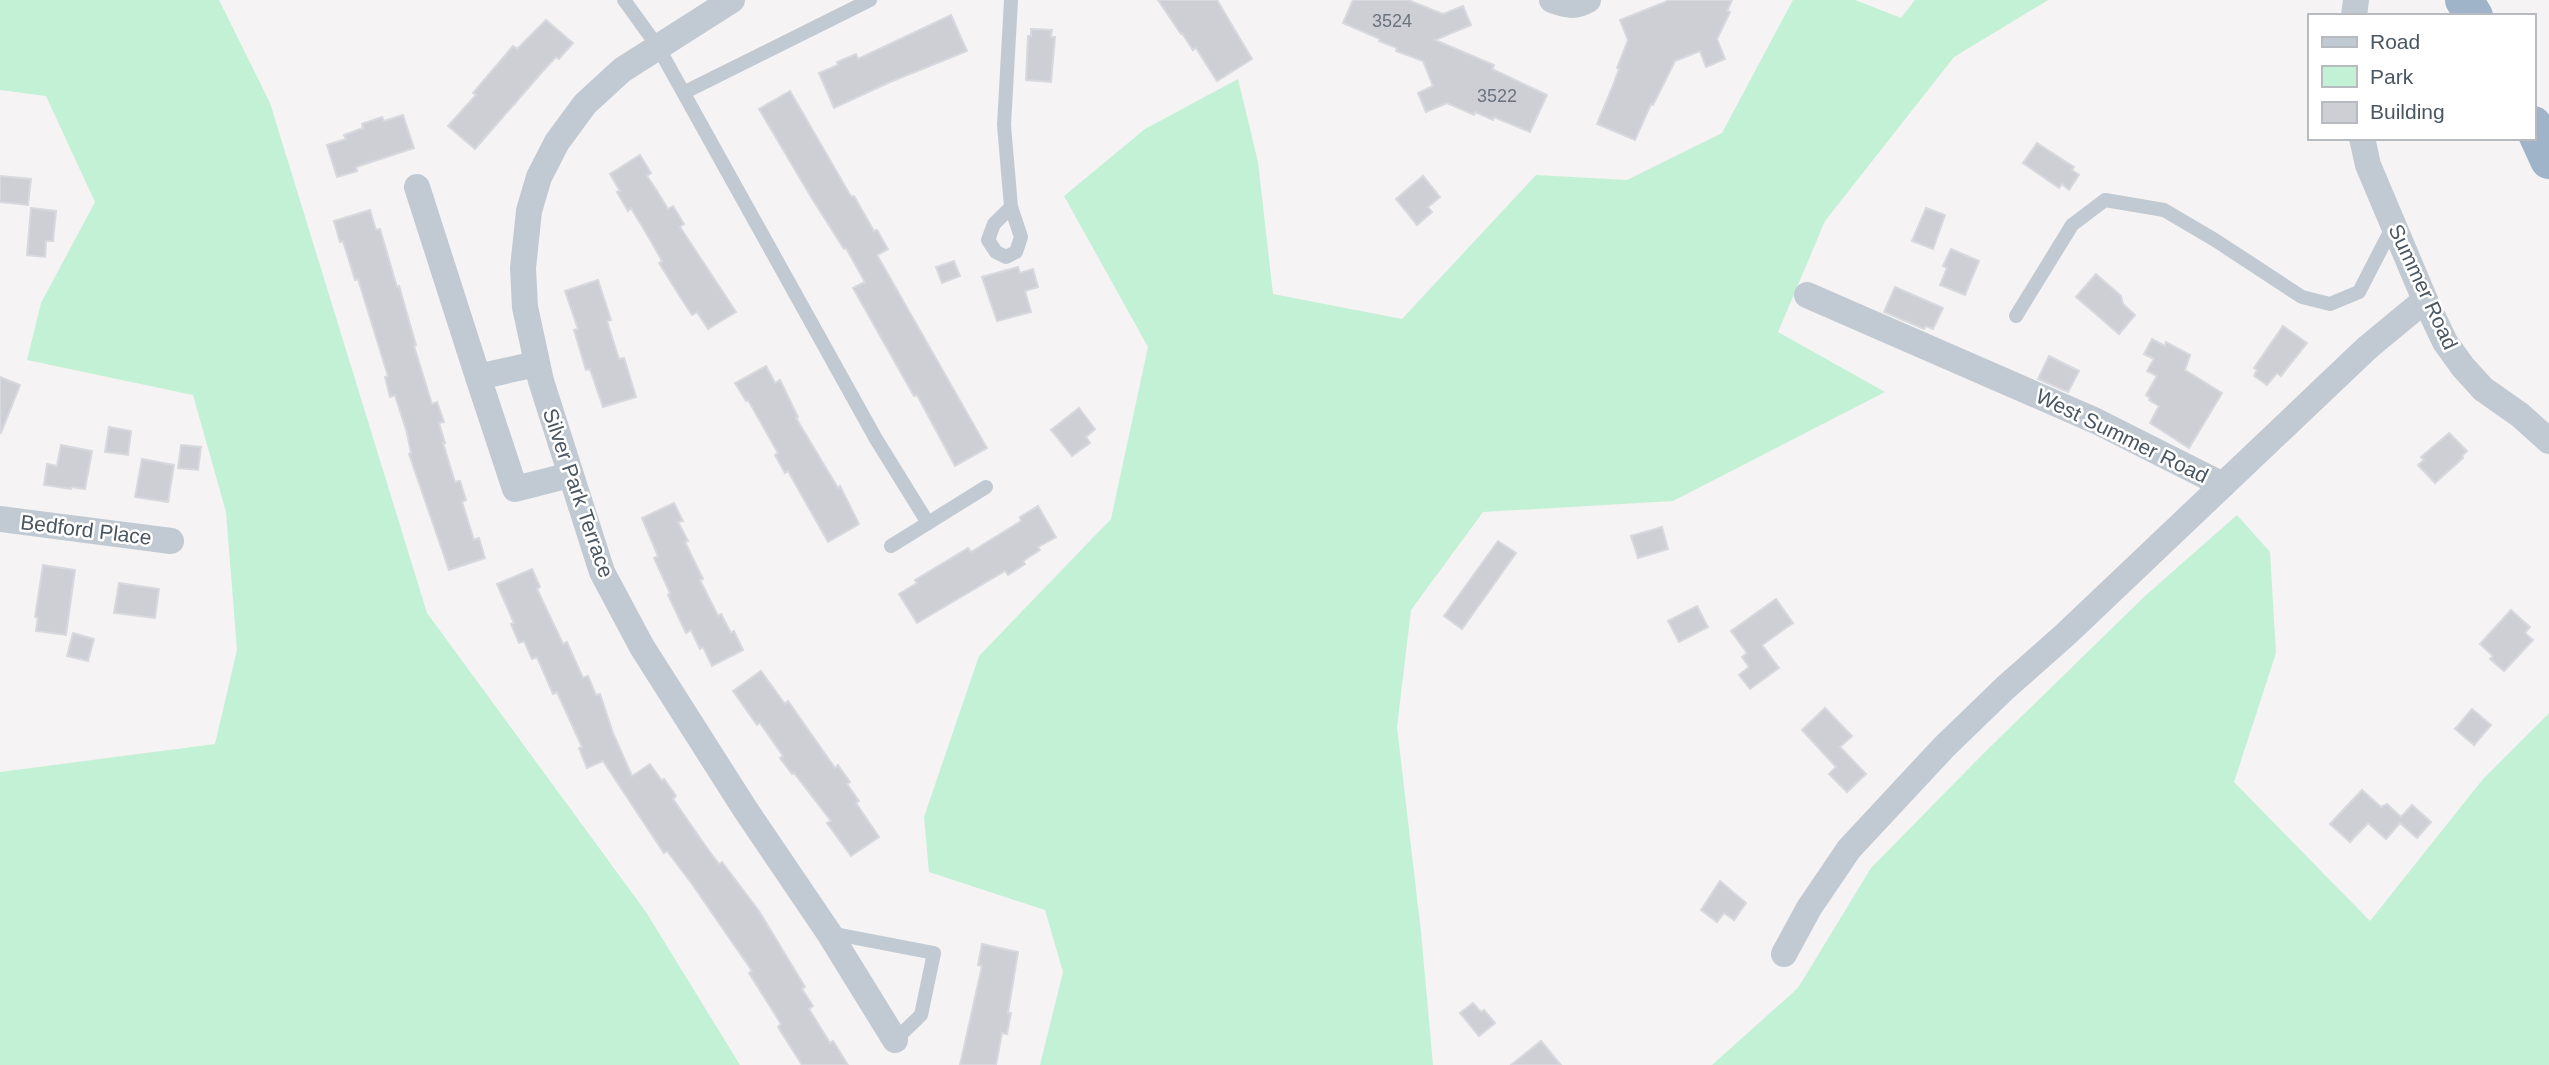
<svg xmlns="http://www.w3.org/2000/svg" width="2549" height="1065" font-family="Helvetica,sans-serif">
<rect width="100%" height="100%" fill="#f5f3f3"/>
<!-- green -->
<g fill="#c3f1d5">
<path d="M0,0H219L270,103L427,613L646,912L740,1065H0V772L215,744L237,650L226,512L193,395L27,360L41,303L95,202L46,96L0,90Z"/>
<path d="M1793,0H1855L1901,18L1915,0H2048L1954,57L1825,221L1778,332L1885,392L1673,501L1483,512L1411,610L1397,727L1421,932L1433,1065H1040L1063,972L1045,910L929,872L924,817L979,656L1111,519L1148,347L1064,196L1145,129L1238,79L1258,162L1273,294L1402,319L1536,175L1627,180L1722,133Z"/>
<path d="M2237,515L2270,552L2276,653L2234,782L2370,921L2483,779L2549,713V1065H1712L1798,988L1871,868L1984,753L2145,596Z"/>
</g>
<!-- building -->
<g fill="#cdcfd5" stroke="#d7d9de" stroke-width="2">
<path d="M1158,0H1217L1252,59L1217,81L1196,48L1193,50L1182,33L1181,34Z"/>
<path d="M1353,0H1408L1443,14L1463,6L1471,25L1435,40L1494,65L1492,69L1547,95L1530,132L1494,117L1493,120L1475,112L1474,115L1447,103L1426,112L1418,93L1433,86L1423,61L1396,51L1397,48L1379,41L1380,39L1343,23Z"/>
<path d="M1670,0H1732L1727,11L1730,12L1717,39L1725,59L1706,67L1700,51L1675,61L1653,105L1651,104L1635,140L1597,124L1612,88L1619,69L1617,68L1628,40L1620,20Z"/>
<path d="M951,15L967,51L890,82L834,108L819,73L838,65L837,62L856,54L858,59Z"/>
<path d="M546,20L573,43L559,59L556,57L543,71L475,149L448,126L476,95L473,93L513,46L517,49Z"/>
<path d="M1031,29L1052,30L1051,37H1055L1051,82L1026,80L1028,36H1031Z"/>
<path d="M790,91L849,193L852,197L854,196L874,231L877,230L888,249L877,255L987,448L955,466L917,395L914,396L853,288L865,282L846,248L844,249L811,197L759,109Z"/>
<path d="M403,115L414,148L356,167L357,171L337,177L327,145L346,139L344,135L363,128L362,124L382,117L384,121Z"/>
<path d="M2037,143L2074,167L2072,170L2079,175L2069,190L2062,184L2059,188L2023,163Z"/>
<path d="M640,155L651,173L647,176L657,191L668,209L673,206L684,224L680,227L736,312L708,329L697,312L692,315L679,295L659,263L662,261L652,243L631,208L628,211L617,192L620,191L610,174Z"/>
<path d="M0,176L31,179L28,205L0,202Z"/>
<path d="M1423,176L1440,197L1428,207L1432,212L1417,225L1396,199Z"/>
<path d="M31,208L56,211L53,241H46L45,257L27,255Z"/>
<path d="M1926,208L1945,215L1933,249L1912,241Z"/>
<path d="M370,210L376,230L380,229L397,287L399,286L416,345L414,346L432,404L437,402L444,422L439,423L445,443H443L455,482L460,481L466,500L462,502L474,540L479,538L485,558L449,570L409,454L411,453L407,433L395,395L390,397L385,377L388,376L358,279L355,280L343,241L340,242L334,221Z"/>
<path d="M1951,249L1979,261L1965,295L1940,285L1947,268L1943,266Z"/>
<path d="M954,261L960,276L942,283L936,267Z"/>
<path d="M1018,267L1020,273L1033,269L1038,287L1025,291L1031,312L997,321L982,277Z"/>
<path d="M2096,274L2121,296L2123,304L2135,315L2119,334L2076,297Z"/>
<path d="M598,280L611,320L607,321L619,359L624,358L636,397L603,407L590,369L586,370L574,330L578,329L565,291Z"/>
<path d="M1895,287L1943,308L1933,329L1926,326L1924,329L1884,312Z"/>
<path d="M2283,326L2307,343L2281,376L2277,373L2267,385L2254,376L2257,370L2254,368Z"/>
<path d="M2152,339L2165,346L2166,342L2190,355L2185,370L2222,393L2189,448L2150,423L2159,406L2149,400L2150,398L2146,395L2157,376L2147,371L2154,359L2144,354Z"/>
<path d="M2049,356L2079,371L2068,392L2038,379Z"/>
<path d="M766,366L775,383L780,380L798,417L796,418L838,488L840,486L859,524L828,542L788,471L785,473L775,455L778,453L748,400L746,401L735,383Z"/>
<path d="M0,377L20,385L1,433H0Z"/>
<path d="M1079,408L1095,429L1086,437L1090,443L1072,456L1051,430Z"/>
<path d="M109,427L131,431L128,455L105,452Z"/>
<path d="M2449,433L2467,451L2462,456L2463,458L2435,483L2418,465L2424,460L2421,457Z"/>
<path d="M61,445L92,451L85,489L72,487L71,489L44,485L47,464L57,466Z"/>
<path d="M181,445L201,447L198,470L178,468Z"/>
<path d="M142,459L174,465L168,502L135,497Z"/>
<path d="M674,503L683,521L678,522L688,541L685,542L703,579L700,580L718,616L721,614L731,633L734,631L743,650L712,666L703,647L700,649L691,630L686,633L668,595L670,593L654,558L658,556L642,518Z"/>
<path d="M1038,506L1056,537L1038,547L1040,550L1023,561L1025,564L1008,575L1005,571L917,623L899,594L917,583L915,580L968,548L971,552L1005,531L1021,521L1020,517Z"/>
<path d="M1662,527L1668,549L1638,558L1631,536Z"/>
<path d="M1498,541L1516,553L1462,629L1444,616Z"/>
<path d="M43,565L75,570L66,635L36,631L38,618L35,617Z"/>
<path d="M532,569L540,587L537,589L563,644L567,642L583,678L588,676L596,695L600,694L613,733L632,776L650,764L662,781L664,779L676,796L673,799L707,848L719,864L722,862L759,911L805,987L802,989L813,1006L809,1009L830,1043L833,1041L848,1065H802L778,1027L781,1024L749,973L752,971L692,884L667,851L664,853L603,761L587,768L579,748L582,747L557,692L553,694L537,657L532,659L524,641L519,643L511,624L514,623L497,584Z"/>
<path d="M119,583L159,589L155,618L114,613Z"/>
<path d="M1776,599L1793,623L1762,645L1779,668L1750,689L1739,675L1749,667L1742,657L1747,653L1731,631Z"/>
<path d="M1697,606L1708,627L1679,642L1668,621Z"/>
<path d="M2511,610L2530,627L2525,633L2533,640L2504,671L2490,659L2493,656L2480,644Z"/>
<path d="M73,633L94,639L88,661L67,656Z"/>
<path d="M761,671L785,704L788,701L835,768L838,765L850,782L847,784L859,801L856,803L879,837L851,856L827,823L831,821L794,773L792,774L780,758L783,756L760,723L757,725L733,691Z"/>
<path d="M1825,708L1852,736L1840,747L1866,774L1847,792L1829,774L1836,767L1802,730Z"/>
<path d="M2472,709L2491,725L2474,745L2455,729Z"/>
<path d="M2362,790L2381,807L2387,804L2401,817L2412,805L2431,822L2417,838L2400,823L2386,839L2368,823L2350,842L2330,824Z"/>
<path d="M1720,881L1746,903L1734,920L1724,913L1717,922L1701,910Z"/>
<path d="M982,944L1018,952L1008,1013H1011L1007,1034L1002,1033L996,1065H960L982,966L978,965Z"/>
<path d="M1473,1003L1481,1012L1484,1010L1495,1023L1479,1036L1460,1013Z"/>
<path d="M1541,1041L1561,1065H1511Z"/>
</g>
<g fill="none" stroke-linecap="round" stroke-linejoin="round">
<!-- service -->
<g stroke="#c1cad2" stroke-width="14">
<path d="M624,0L658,47L876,439L928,523"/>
<path d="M1011,0L1004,125L1011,207L1021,237L1016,252L1006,257L996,252L988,240L994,224L1011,207"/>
<path d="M685,92L870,0"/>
<path d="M2016,316L2072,225L2105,200L2164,210L2215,240L2302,297L2330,304L2359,292L2393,226"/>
<path d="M891,546L986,487"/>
<path d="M830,933L934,953L921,1015L895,1040"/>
</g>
<!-- minor -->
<g stroke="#c1cad2" stroke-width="26">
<path d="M732,0L622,70L585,104L557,142L539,177L529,211L523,268L525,307L541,381L602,572L642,647L745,809L829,933L895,1040"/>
<path d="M1552,0C1566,5 1575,8 1588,0"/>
<path d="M2354,16L2356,0"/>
<path d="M2362,138L2368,165L2425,300L2445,342L2463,367L2483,389L2520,415L2549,441"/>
<path d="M417,187L478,377L536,364"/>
<path d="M1807,295L2096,421L2223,485"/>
<path d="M478,377L515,489L570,475"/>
<path d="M0,519L171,541"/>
<path d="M1784,954L1809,908L1849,849L1944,747L2005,688L2066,634L2367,348L2425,300"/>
</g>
<!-- trunk -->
<g stroke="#9fb4c9" stroke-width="38">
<path d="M2464,0L2474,16"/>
<path d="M2533,125L2549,160"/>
</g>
</g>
<g text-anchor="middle" stroke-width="5" stroke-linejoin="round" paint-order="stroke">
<!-- number labels -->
<g font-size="18" fill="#6b747e">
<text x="1392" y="27">3524</text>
<text x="1497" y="102">3522</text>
</g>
<!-- street labels -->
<g font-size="21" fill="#4a5661" stroke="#fff">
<text transform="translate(2423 287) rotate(65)" y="7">Summer Road</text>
<text transform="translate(2122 436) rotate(26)" y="7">West Summer Road</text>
<text transform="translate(578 493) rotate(71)" y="7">Silver Park Terrace</text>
<text transform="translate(86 530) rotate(7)" y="7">Bedford Place</text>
</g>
</g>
<!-- legend -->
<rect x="2308" y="14" width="228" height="126" fill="#ffffff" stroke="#b7bbc0" stroke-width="2"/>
<rect x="2322" y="37" width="35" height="10" fill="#c1cad2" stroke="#b7bbc0" stroke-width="2"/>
<text x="2370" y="49" font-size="21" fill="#4a5661">Road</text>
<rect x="2322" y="66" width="35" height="21" fill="#c3f1d5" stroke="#b7bbc0" stroke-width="2"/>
<text x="2370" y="84" font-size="21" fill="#4a5661">Park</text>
<rect x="2322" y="102" width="35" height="21" fill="#cdcfd5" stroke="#b7bbc0" stroke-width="2"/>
<text x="2370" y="119" font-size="21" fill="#4a5661">Building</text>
</svg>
